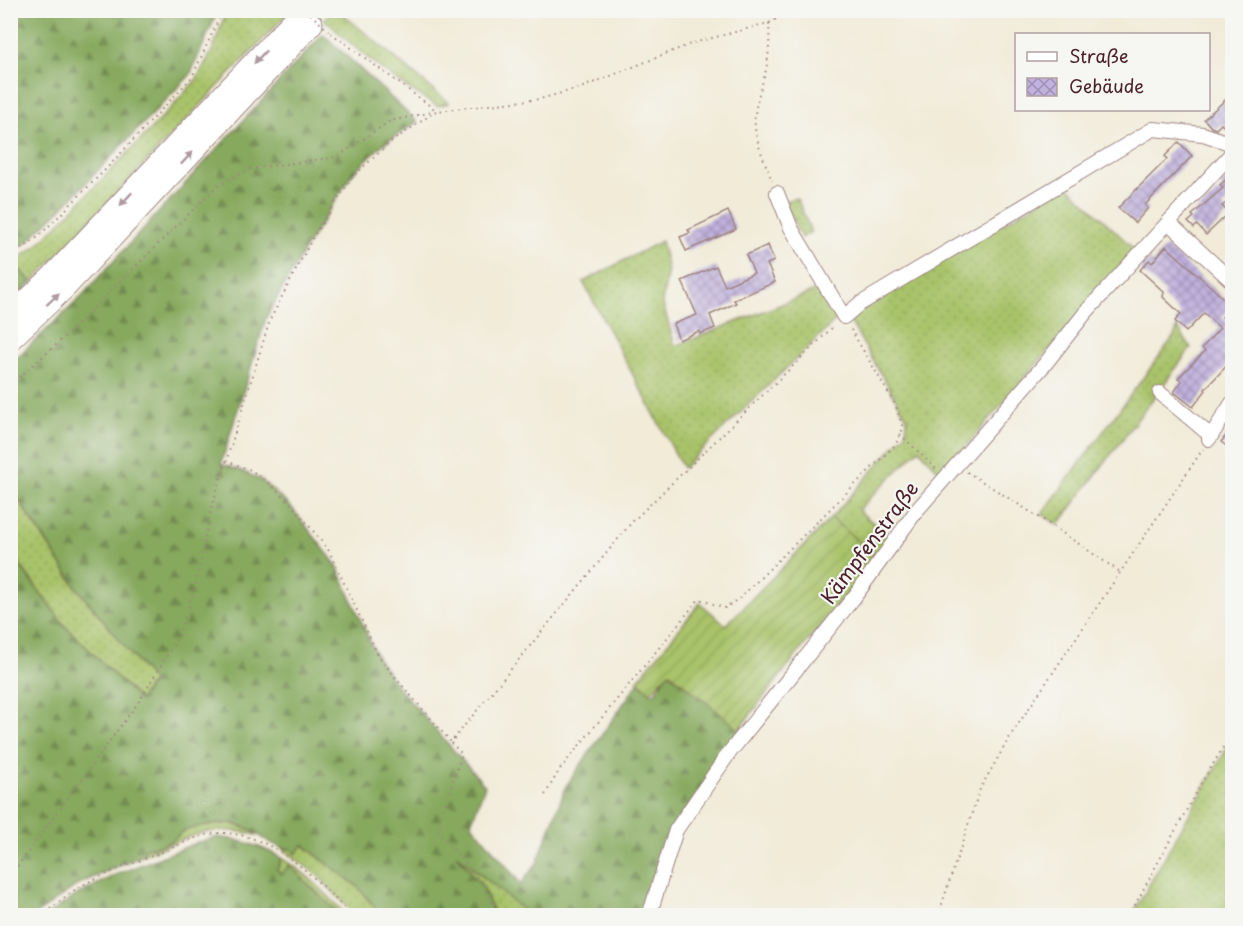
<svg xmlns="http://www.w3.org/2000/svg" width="1243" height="926" font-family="'Playpen Sans',sans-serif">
<defs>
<pattern id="grass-dots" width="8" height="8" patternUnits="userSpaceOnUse" patternTransform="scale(1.5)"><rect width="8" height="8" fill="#a8c369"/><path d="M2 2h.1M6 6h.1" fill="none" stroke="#92a75b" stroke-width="1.8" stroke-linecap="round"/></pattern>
<pattern id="forest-firs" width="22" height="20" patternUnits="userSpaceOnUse" patternTransform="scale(1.5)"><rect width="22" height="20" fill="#86a95d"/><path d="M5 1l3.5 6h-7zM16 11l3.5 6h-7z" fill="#70894d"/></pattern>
<pattern id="garden-furrows" width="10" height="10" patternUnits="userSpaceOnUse" patternTransform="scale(1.5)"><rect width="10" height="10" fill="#a8c369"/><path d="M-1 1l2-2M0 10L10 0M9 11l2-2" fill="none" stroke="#92a75b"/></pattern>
<pattern id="building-cross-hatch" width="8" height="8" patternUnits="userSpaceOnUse" patternTransform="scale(1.5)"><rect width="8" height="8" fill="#c0b1dd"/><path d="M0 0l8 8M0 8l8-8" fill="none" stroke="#9e8fb3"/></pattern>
</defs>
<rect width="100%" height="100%" fill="#f6f6f2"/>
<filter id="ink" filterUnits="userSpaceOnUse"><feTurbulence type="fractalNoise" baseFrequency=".0167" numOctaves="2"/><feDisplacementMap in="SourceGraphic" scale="12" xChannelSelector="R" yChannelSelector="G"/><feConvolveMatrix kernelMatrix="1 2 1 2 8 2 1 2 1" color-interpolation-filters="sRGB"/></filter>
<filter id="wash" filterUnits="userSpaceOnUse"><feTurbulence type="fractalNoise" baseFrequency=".008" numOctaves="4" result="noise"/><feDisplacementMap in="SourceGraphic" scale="24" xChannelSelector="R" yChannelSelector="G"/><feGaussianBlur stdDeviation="1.35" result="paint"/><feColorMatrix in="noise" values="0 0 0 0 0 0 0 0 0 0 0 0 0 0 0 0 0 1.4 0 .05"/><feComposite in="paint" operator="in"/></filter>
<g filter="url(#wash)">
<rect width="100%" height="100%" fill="#f1ebd8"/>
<!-- grass -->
<g fill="url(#grass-dots)" stroke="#79714a" stroke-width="1.5">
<path d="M226,11H290L32,282L16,266L19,258L38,245L155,125L196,80L213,49Z"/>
<path d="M332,11H350L345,16L449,103L438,106C395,83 360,53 324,19Z"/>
<path d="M1067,185L1135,250L942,474L919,449L858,510L891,538L878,558L831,518L906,433L907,418L851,323L855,311Z"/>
<path d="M797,198L811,232L801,238L785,201Z"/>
<path d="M661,241L668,270L662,301L675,346L820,289L837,312L835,321L683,468L583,282Z"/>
<path d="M1177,327L1191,348L1058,525L1042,514L1175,335Z"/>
<path d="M10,488L77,588L153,681L140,700L64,625L11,552Z"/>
<path d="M1232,739V915H1132Z"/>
<path d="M230,823L253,831L256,835C205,822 189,839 143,855L146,848L156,847L172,840L181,832L197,827Z"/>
<path d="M303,845L358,887L381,915H355L318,876L282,848L291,849Z"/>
<path d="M451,849L529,915H494L483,887Z"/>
<path d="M282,858C307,873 327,894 346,915H340L289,865L282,874L277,870Z"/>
</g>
<!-- forest -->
<g fill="url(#forest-firs)" stroke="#686444" stroke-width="1.5">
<path d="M11,10L218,11L190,75L66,204L25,244L11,252Z"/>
<path d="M323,34L417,122L382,145L352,174L306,247L266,318L221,464L242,471L261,480L292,508L337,566L377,657L398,687L485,786L471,823L521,884L537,863L566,786L638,683L654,694L668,673L744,726L673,828L646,915H529L456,854L483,887L494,915H381L358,887L303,845L296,854L291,849C268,848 253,825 231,823C217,823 197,826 184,831C179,833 177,837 173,840C165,845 155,847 146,848L143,855L79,884L35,915H10V552L64,625L140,700L153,681L77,588L11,488V363L76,302Z"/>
<path d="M11,264L16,266L32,282L11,303Z"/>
<path d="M218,837C242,840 261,846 282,858L277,870L282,874L289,865L340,915H47L80,893L115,875L199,842Z"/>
</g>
<!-- garden -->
<path fill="url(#garden-furrows)" stroke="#79714a" stroke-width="1.5" d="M831,518L878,558L802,648L739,729L669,672L651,692L637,681L700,603L726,625Z"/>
<g id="blocks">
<!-- building -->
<g fill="url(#building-cross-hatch)">
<path d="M1233,93V135L1221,124L1216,129L1211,127L1204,119Z"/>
<path d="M1179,142L1192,156L1145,205L1148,208L1135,223L1118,208L1167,159L1165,156Z"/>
<path d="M1233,173V198L1222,206L1229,213L1206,235L1197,225L1194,228L1188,222L1194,217L1192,215L1223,188L1220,185Z"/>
<path d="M728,211L736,229L686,251L680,237L690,233L688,230Z"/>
<path d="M768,245L774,261L767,264L775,282L734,300L736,303L710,315L715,328L700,334L699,331L679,340L673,324L697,315L682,281L716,266L725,286L754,273L746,255Z"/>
<path d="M1166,246L1232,306L1222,317L1233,327V359L1205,389L1206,390L1193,407L1174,392L1182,381L1178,378L1205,351L1202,348L1220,328L1204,313L1186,332L1175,321L1181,314L1163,297L1164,292L1140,270L1149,260L1152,263Z"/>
<path d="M1233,428V451L1221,442Z"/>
</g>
</g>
</g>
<g filter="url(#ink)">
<use href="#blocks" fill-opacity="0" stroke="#9e8582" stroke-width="1.5"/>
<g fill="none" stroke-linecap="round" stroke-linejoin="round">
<!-- minor casing -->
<g stroke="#9e8582" stroke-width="16">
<g id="minor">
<path d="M777,193L791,228L844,317L858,305L1153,129L1203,134L1232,144"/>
<path d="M1169,223L1232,281"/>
<path d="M1160,393L1211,436"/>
<path d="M1209,439L1232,403"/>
<path d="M649,916L676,830L729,753L855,596L917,510L1045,364L1086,312L1232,153"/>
</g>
</g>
<!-- highway casing -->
<g stroke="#9e8582" stroke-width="23">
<g id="highway">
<path d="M10,316L52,276L299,14"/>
<path d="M10,340L65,288L312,24"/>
</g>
</g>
<!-- path -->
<g stroke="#9e8582" stroke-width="2" stroke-dasharray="1.5 4.5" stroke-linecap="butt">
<path d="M769,23C770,41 769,57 765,74C760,92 753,109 755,128C757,146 766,164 772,181"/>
<path d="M331,33L437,111"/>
<path d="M10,253L26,246L38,237L107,168L192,77L223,10"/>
<path d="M10,385L55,346L216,187L249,169L337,157L390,121L437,111L540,99L583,87L693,43L769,23L794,10"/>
<path d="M900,434L937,470"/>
<path d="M226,461L251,470L272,486L295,508L329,551L378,655L399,682L451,742L632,522L834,326"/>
<path d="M967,472L1045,521L1120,572"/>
<path d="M451,743L462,754L441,815L438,832L485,886L497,916"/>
<path d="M545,795L560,769L699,599L725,608L741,597L896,444L903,428L896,406L850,328"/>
<path d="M10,876L140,700L178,637L196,584L210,513L270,320L313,237L353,176L392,141L435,112"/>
<path d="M40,916C54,907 67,894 81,886C107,872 135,863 162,852C179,845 200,834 218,833C271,831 319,880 351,916"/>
<path d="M938,916L980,789L1011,735L1203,449"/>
<path d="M1129,916L1199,787L1232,733"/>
</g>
<!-- minor -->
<use href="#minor" stroke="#fff" stroke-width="14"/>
<!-- highway -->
<use href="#highway" stroke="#fff" stroke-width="21"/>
<!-- path-bridge -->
<path stroke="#9e8582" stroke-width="2" stroke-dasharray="1.5 4.5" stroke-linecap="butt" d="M306,10L331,33"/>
</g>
<!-- one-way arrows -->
<defs><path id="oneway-solid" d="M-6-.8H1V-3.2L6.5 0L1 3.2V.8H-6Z" transform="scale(1.5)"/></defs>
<g fill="#ae9aa0">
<use href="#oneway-solid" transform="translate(260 57) rotate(133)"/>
<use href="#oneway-solid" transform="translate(187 158) rotate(-47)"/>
<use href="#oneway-solid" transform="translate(126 199) rotate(133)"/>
<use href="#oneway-solid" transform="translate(53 299) rotate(-43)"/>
</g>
</g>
<g text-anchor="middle" stroke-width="4.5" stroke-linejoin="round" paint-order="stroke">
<!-- street labels -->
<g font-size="20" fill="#4a1f2b" stroke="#f6f6f2">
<text transform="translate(870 543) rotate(-53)" y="7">Kämpfenstraße</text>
</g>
</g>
<!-- margin -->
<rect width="1243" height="926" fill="none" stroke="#f6f6f2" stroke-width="36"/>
<!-- legend -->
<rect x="1015" y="33" width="195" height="78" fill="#f6f6f2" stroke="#b1a0a2" stroke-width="1.5"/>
<rect x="1027" y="52" width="30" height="9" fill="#ffffff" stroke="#b1a0a2" stroke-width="1.5"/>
<text x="1069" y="63" font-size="18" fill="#4a1f2b">Straße</text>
<rect x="1027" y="78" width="30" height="18" fill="url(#building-cross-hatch)" stroke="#b1a0a2" stroke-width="1.5"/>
<text x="1069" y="93" font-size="18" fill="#4a1f2b">Gebäude</text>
</svg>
